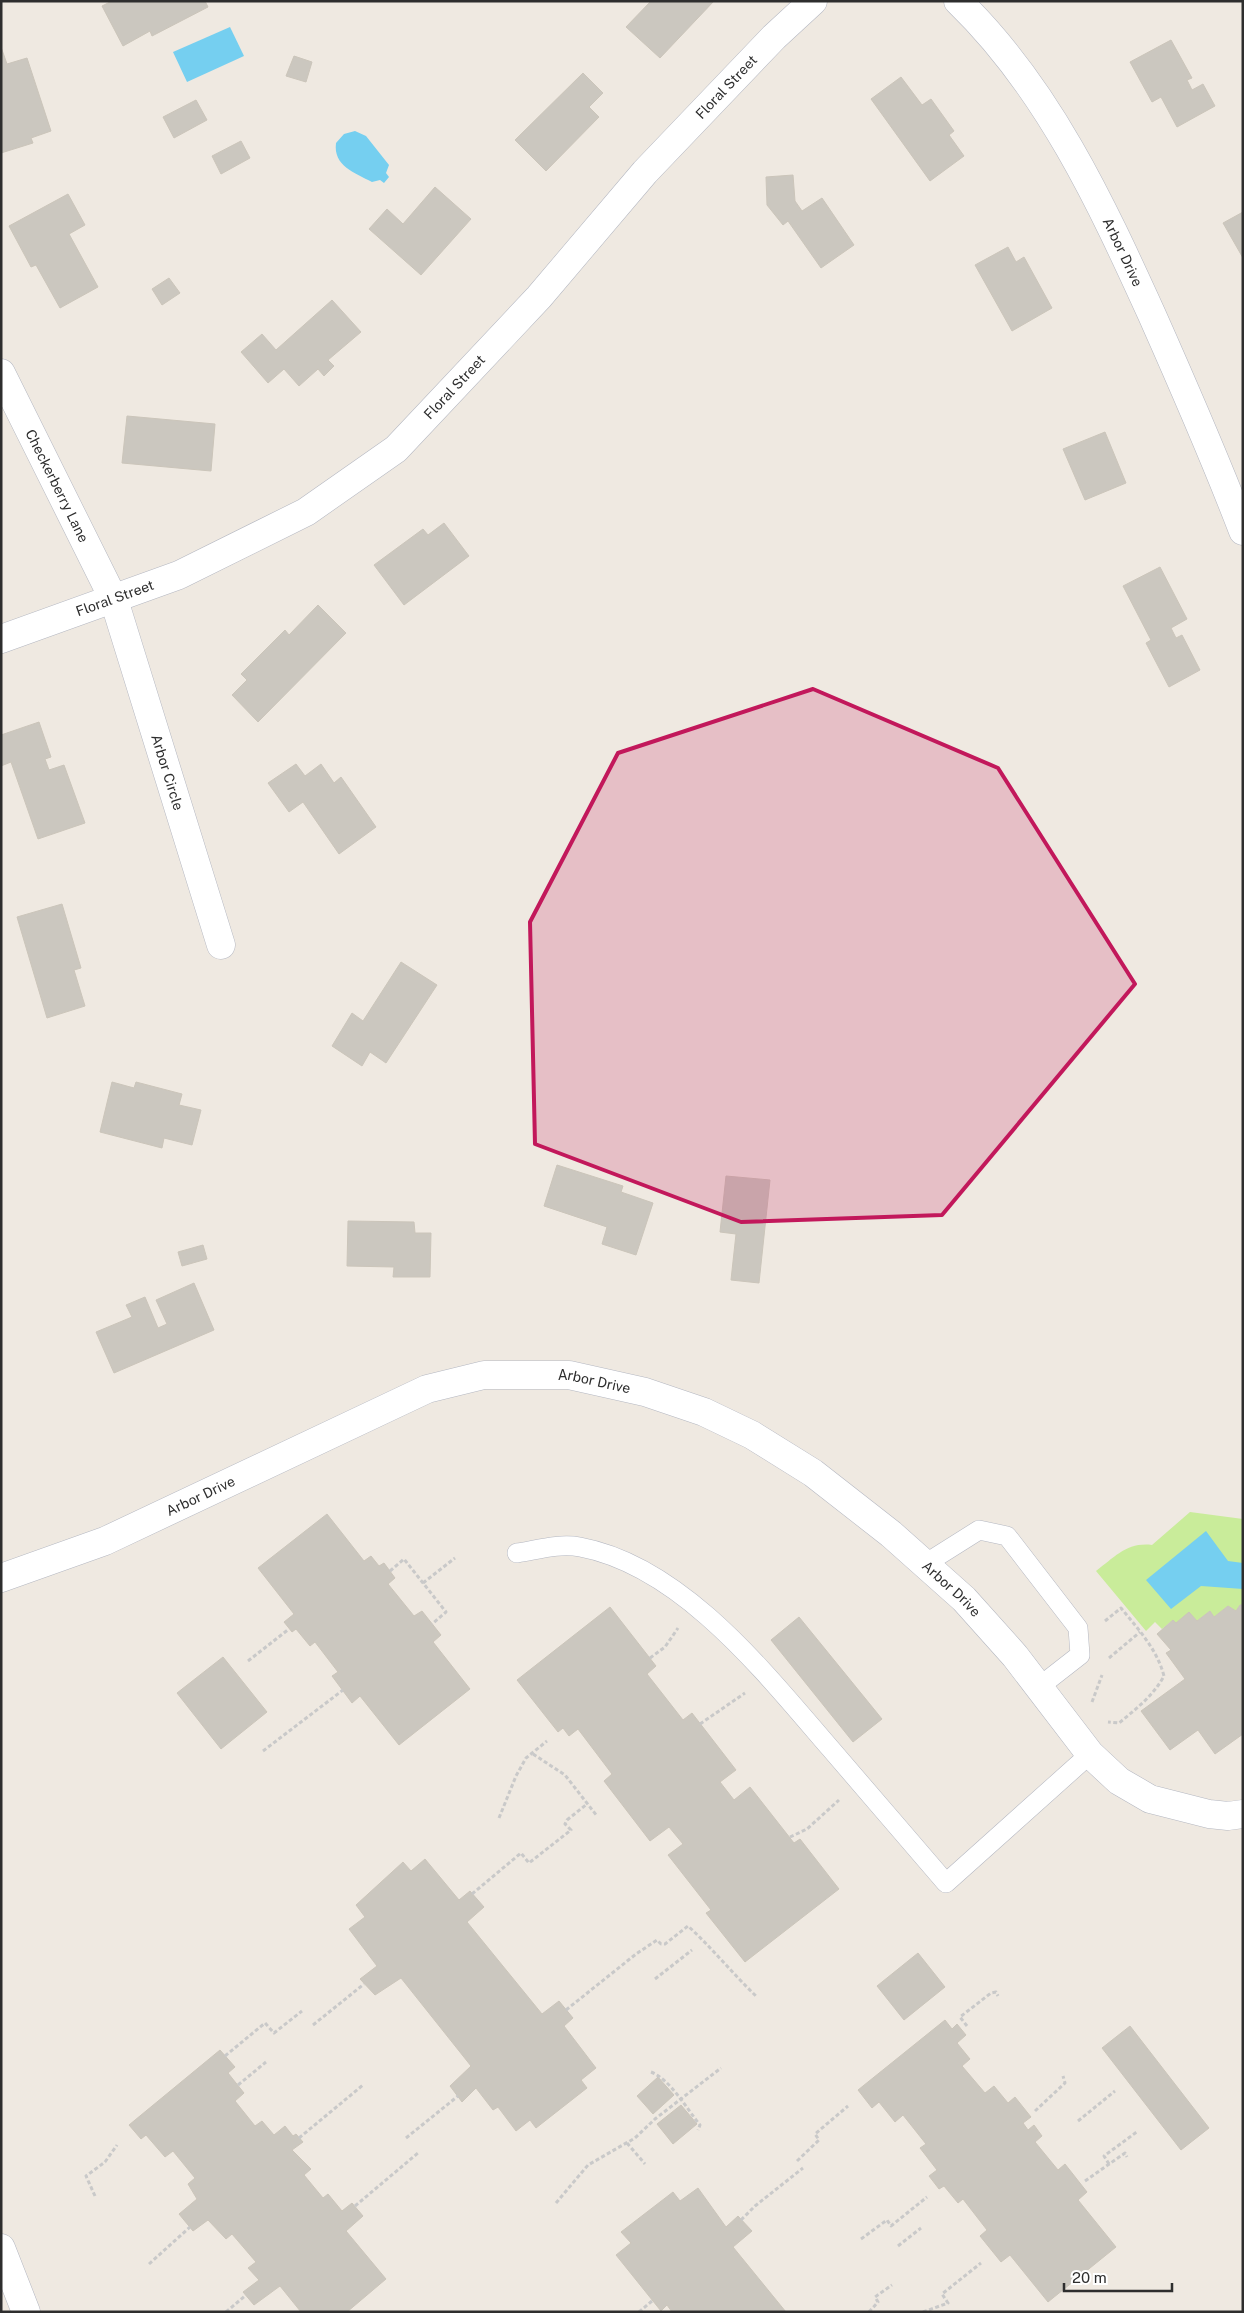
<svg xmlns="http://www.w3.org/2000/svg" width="1244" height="2313" font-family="'Public Sans',sans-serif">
<rect width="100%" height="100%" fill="#efe9e1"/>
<!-- pitch -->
<path fill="#c9ec9a" d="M1190,1512L1243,1519V1605H1240L1236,1611L1228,1606L1214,1617L1210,1611L1197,1621L1189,1613L1176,1623L1173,1620L1162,1629L1155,1622L1146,1631L1096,1571C1115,1557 1127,1542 1152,1545Z"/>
<!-- water -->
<g fill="#75cff0">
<path d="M230,27L244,56L187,82L173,52Z"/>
<path d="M355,131L366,136L389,165L386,173L389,177L384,183L380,180L372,182C355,173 333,166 336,143L344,134Z"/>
<path d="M1206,1531L1228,1561L1243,1563V1589L1201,1586L1171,1609L1146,1580Z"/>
</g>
<!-- building -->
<g fill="#cbc7bf" stroke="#cbc5ba">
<path d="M112,1H205L208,7L152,36L150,31L123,46L102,6Z"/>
<path d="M651,1H714L660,58L626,27Z"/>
<path d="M1171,40L1192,78L1187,80L1192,90L1203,84L1215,106L1177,127L1161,97L1152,102L1130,62Z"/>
<path d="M1,47L7,64L27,58L51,131L31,138L33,143L1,153Z"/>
<path d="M294,56L312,62L306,82L286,76Z"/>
<path d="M583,73L603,93L589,107L599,117L546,171L515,140Z"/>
<path d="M901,77L922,105L931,99L954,131L949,135L964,156L930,181L871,99Z"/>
<path d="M196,100L207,120L174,138L163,117Z"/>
<path d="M241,141L250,158L221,174L212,156Z"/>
<path d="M793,175L795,201L802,211L822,198L854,245L821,268L788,221L783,225L767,205L766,177Z"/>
<path d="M435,187L471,219L421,275L369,229L387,209L403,224Z"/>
<path d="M68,194L85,225L69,234L98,287L60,308L36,265L31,267L9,226Z"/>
<path d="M1243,212V258L1223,223Z"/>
<path d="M1008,247L1016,262L1024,257L1052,308L1012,331L975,265Z"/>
<path d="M169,278L180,293L162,305L152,289Z"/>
<path d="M332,300L361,332L328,360L334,366L324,376L318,369L299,386L284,369L268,383L241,352L262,334L276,350Z"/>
<path d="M127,416L215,424L211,471L122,463Z"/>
<path d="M1105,432L1126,483L1085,500L1063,449Z"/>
<path d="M444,523L469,556L404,605L374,565L423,529L428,535Z"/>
<path d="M1160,567L1187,619L1171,628L1176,638L1182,635L1200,670L1169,687L1146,643L1151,640L1123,586Z"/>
<path d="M318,605L346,633L258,722L232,695L247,680L241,674L285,630L289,635Z"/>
<path d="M39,722L51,757L45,759L49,770L64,765L85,823L38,839L11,762L1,766V735Z"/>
<path d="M296,764L305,776L321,764L334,783L341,777L376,827L339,854L303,802L289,812L268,783Z"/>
<path d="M62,904L81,968L74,970L85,1006L47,1018L17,917Z"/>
<path d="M401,962L437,985L386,1063L370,1052L362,1066L332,1046L352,1013L363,1021Z"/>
<path d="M112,1082L134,1088L136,1082L182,1094L179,1105L201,1110L192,1145L164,1138L162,1148L100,1132Z"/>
<path d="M557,1165L623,1186L621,1192L653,1203L636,1255L602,1244L607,1227L544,1206Z"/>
<path d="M726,1176L770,1180L759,1283L731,1280L736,1234L720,1232Z"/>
<path d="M348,1221L414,1222L415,1233H431L430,1277H393L394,1267L347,1266Z"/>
<path d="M203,1245L207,1259L182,1266L178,1252Z"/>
<path d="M194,1283L214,1330L114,1373L96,1332L132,1317L126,1305L145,1297L158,1328L167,1324L156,1300Z"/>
<path d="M327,1514L364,1561L371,1556L379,1566L384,1563L395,1578L388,1584L414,1616L422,1611L441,1635L433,1642L470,1689L399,1745L360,1696L352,1703L332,1676L338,1672L315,1642L310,1646L296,1629L292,1632L284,1622L294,1614L258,1568Z"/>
<path d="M1240,1605H1243V1734L1215,1754L1198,1730L1170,1750L1141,1711L1185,1679L1166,1653L1171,1650L1157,1634L1173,1620L1176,1623L1189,1612L1197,1621L1210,1611L1214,1617L1228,1606L1236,1611Z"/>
<path d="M610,1607L656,1666L647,1674L683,1720L692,1713L736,1770L720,1782L734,1800L750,1787L794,1843L800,1839L839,1889L745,1962L706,1913L711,1910L668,1855L683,1844L669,1827L650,1841L604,1781L612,1774L578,1729L569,1736L563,1728L558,1732L517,1680Z"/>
<path d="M799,1617L882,1719L853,1742L771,1640Z"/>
<path d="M223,1657L267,1712L221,1749L177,1693Z"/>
<path d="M425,1859L459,1900L470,1891L484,1907L467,1922L542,2014L559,2001L573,2018L564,2026L596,2068L581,2080L587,2088L536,2128L530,2120L516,2131L498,2107L493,2110L476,2088L462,2102L450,2086L471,2066L401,1978L375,1995L360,1979L377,1966L349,1929L365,1917L356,1905L403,1862L411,1871Z"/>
<path d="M918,1953L945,1987L904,2020L877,1986Z"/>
<path d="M945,2020L952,2029L957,2024L966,2035L957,2043L970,2059L962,2066L985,2093L994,2086L1008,2103L1015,2097L1031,2117L1023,2123L1028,2130L1034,2125L1042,2136L1035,2142L1058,2170L1065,2164L1087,2192L1078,2200L1116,2247L1048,2302L1010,2255L1001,2262L980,2236L987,2230L963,2199L958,2203L944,2186L939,2189L929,2176L937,2170L920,2148L926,2144L903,2115L895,2122L879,2102L872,2108L858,2090Z"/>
<path d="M1130,2026L1209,2128L1181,2150L1102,2048Z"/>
<path d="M220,2050L235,2067L228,2073L244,2093L235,2101L255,2126L262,2121L274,2135L285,2126L293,2136L296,2134L303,2142L292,2150L311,2169L304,2175L323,2198L328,2194L342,2211L352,2203L363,2216L346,2231L386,2279L347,2312H301L280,2286L254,2305L243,2292L259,2280L248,2268L256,2262L232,2234L226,2239L208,2220L193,2231L179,2214L197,2199L188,2184L195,2178L173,2151L165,2157L146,2135L141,2139L129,2125Z"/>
<path d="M658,2077L674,2095L653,2114L637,2096Z"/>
<path d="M681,2105L697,2124L673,2144L657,2124Z"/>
<path d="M698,2188L726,2227L738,2216L752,2231L733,2247L786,2312H672L667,2305L661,2311L616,2255L631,2243L621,2232L673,2192L680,2201Z"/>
</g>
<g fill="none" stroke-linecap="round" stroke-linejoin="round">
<!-- lane casing -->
<g stroke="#b4b7c1" stroke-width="20">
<g id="lane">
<path d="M517,1553C537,1550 559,1543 580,1547C682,1566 765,1673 830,1748C869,1793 907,1838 946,1883L1090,1754"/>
<path d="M925,1564L979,1530L1007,1536L1078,1628L1080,1655L1039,1687"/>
</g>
</g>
<!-- street casing -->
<g stroke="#b4b7c1" stroke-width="29">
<g id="street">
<path id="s1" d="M958,1C1048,88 1101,203 1152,315C1184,387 1215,458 1243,531"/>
<path id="s2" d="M1,373L114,600L221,945"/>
<path id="s3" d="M1,639L179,575L306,512L396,449L539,297L645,172L774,37L813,1"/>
<path id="s4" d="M1,1578L105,1541L427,1389L484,1375H569L645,1392L704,1412L752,1435L813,1473L891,1534L964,1599L1015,1656L1090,1754L1119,1781L1150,1799L1209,1814L1228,1816L1243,1814"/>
<path d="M1,2248L26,2312"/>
</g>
</g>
<!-- path -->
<g stroke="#c9c9c9" stroke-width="3" stroke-dasharray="4 2.5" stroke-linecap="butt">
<path d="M390,1571L404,1559L446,1612L432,1624"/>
<path d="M423,1583L455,1558"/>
<path d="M1105,1621L1121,1608C1138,1629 1157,1649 1164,1676C1153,1696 1136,1709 1119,1723L1108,1722"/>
<path d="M650,1658L665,1647L678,1628"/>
<path d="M1109,1658L1140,1632"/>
<path d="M248,1661L289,1629"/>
<path d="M1092,1702L1102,1675"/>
<path d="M700,1724L745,1693"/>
<path d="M263,1751L343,1690"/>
<path d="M533,1754L565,1775L597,1816"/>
<path d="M499,1818L516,1776L526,1758L547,1741"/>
<path d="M790,1837L807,1829L839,1800"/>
<path d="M472,1894L521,1853L529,1863L571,1830L565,1824L567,1820L587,1804"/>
<path d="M655,1979L692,1950"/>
<path d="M566,2010L636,1954L657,1940L661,1944H665L688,1926C712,1948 733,1974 757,1997"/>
<path d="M313,2025L364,1984"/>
<path d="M967,2026L960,2017L991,1993L996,1992L998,1996"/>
<path d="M225,2056L265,2023L274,2033L302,2011"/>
<path d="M651,2072C671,2080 686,2108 700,2125L698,2130"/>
<path d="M238,2085L266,2062"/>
<path d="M1035,2111L1065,2083L1063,2076"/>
<path d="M1078,2121L1115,2091"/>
<path d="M299,2138L363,2085"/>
<path d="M406,2138L458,2096"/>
<path d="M627,2143L645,2164"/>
<path d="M797,2161L819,2140L815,2134L848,2106"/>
<path d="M1109,2164L1104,2156L1138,2131"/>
<path d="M1085,2181L1125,2153L1127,2157"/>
<path d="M95,2196L86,2176L105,2162L117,2145"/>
<path d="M556,2203L588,2165L635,2138L655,2119L721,2068"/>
<path d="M355,2206L418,2153"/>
<path d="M741,2220L755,2206L803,2168"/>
<path d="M861,2239L887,2220L891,2226L927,2197"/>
<path d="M898,2246L921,2228"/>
<path d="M149,2264L190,2227"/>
<path d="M226,2312L246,2295"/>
<path d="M639,2312L652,2301"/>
<path d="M869,2312L878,2302L875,2297L892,2285"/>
<path d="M923,2312L948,2303L942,2294L981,2263"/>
</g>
<!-- lane -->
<use href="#lane" stroke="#fff" stroke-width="19"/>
<!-- street -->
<use href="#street" stroke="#fff" stroke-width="28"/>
</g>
<!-- marked area -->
<path fill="#c2185b" fill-opacity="0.2" stroke="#c2185b" stroke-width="4" stroke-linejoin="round" d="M813,689L998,768L1135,984L942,1215L741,1222L535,1144L530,922L618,753Z"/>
<g text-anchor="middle" stroke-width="4.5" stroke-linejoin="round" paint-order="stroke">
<!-- street labels -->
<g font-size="14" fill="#2e2e2e" stroke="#fff">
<text dy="5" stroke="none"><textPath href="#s3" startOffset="931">Floral Street</textPath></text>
<text dy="5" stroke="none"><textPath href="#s1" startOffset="302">Arbor Drive</textPath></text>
<text dy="5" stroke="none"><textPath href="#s3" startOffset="526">Floral Street</textPath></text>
<text dy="5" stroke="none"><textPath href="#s2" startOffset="126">Checkerberry Lane</textPath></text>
<text dy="5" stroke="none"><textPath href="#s3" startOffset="121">Floral Street</textPath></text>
<text dy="5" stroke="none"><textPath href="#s2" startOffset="434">Arbor Circle</textPath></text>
<text dy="5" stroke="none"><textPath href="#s4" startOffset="636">Arbor Drive</textPath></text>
<text dy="5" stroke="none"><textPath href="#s4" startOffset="216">Arbor Drive</textPath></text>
<text dy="5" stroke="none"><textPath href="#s4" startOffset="1056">Arbor Drive</textPath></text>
</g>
</g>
<!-- border -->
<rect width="1244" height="2313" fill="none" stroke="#2e2e2e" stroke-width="5"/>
<!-- scale -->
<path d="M1064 2283v8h108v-8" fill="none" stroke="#2e2e2e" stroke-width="2.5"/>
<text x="1072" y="2283" font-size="15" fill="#2e2e2e" stroke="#ffffff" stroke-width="4" paint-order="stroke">20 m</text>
</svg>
